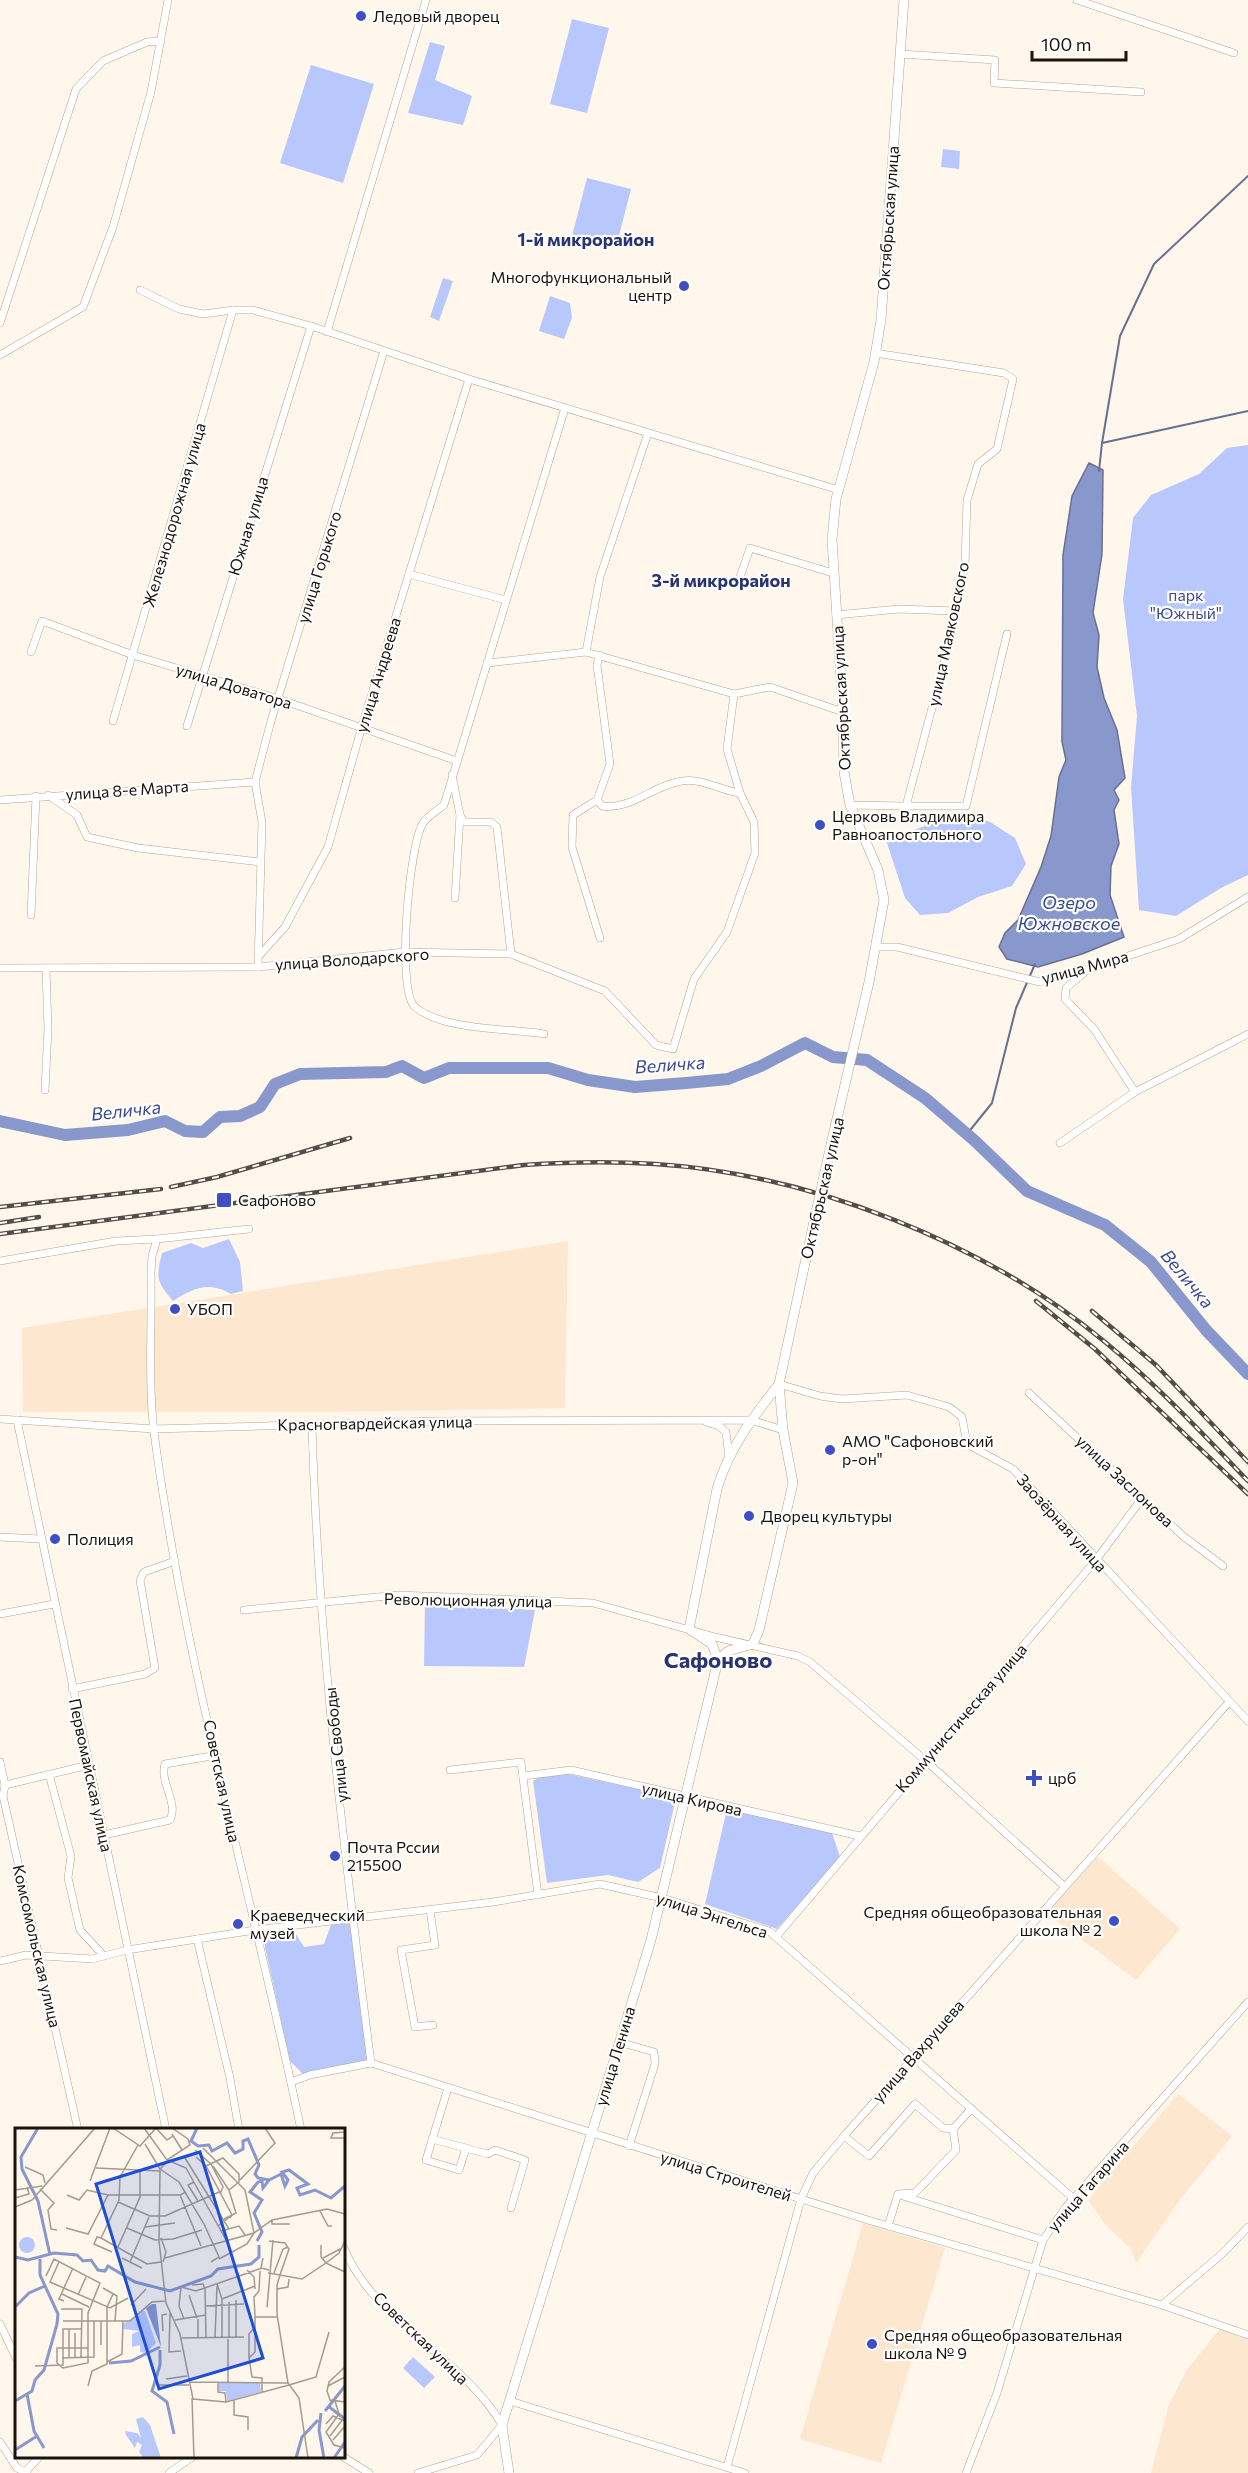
<svg xmlns="http://www.w3.org/2000/svg" width="1248" height="2473" font-family="Commissioner,sans-serif">
<rect width="100%" height="100%" fill="#fff6ec"/>
<!-- built -->
<g fill="#fde8cf">
<path d="M568,1241L565,1408L330,1412H23L22,1328Z"/>
<path d="M1098,1857L1180,1929L1136,1980L1046,1913Z"/>
<path d="M1178,2094L1232,2136L1179,2201L1136,2263L1131,2249L1105,2224L1088,2200Z"/>
<path d="M863,2223L945,2248L881,2463L800,2439Z"/>
<path d="M1220,2329L1248,2340V2473H1151L1168,2407L1186,2371Z"/>
</g>
<!-- green -->
<g fill="#b9c8fc">
<path d="M572,19L609,28L587,113L550,104Z"/>
<path d="M430,42L445,46L435,80L472,96L463,125L408,113Z"/>
<path d="M311,65L374,84L343,183L280,163Z"/>
<path d="M943,149L960,151L959,169L941,167Z"/>
<path d="M587,178L631,189L616,247L572,236Z"/>
<path d="M443,278L453,281L439,321L430,317Z"/>
<path d="M550,296L570,303L572,318L564,339L539,331Z"/>
<path d="M1248,445V875L1221,888L1176,916L1139,910L1131,787L1137,716L1123,599L1133,518L1151,495L1199,474L1227,448Z"/>
<path d="M963,812L990,822L1015,838L1026,864L1012,886L978,897L948,913L920,915L905,898L886,840Z"/>
<path d="M229,1239L240,1262L243,1291L231,1294C209,1281 193,1288 173,1301C156,1281 156,1278 162,1253L191,1243L203,1248Z"/>
<path d="M425,1604L535,1610L524,1667L424,1666Z"/>
<path d="M568,1774L666,1795L665,1799L675,1802L660,1868L638,1882L608,1875L547,1883L533,1781L541,1776Z"/>
<path d="M727,1809L832,1833L840,1857L777,1929L705,1904Z"/>
<path d="M351,1923L368,2061L304,2075L290,2061L263,1938L267,1934L294,1931L304,1947L324,1944L331,1925Z"/>
<path d="M413,2357L435,2377L424,2388L403,2368Z"/>
</g>
<!-- water -->
<path fill="#8998cc" stroke="#687092" stroke-width="1.5" d="M1089,463L1103,470L1102,554L1093,613L1099,635L1097,667L1104,698L1117,730L1125,778L1114,790L1119,800L1114,810L1119,844L1111,866L1110,895L1124,937L1082,954L1038,967L1007,959L999,947L1005,933L1018,920L1041,867L1051,836L1059,777L1066,760L1062,742L1063,555L1072,496Z"/>
<g fill="none" stroke-linecap="round" stroke-linejoin="round">
<!-- stream -->
<g stroke="#687092" stroke-width="2">
<path d="M1102,443L1120,336L1154,264L1248,176"/>
<path d="M1099,471L1102,443L1248,411"/>
<path d="M967,1134L992,1103L1016,1008L1035,964"/>
</g>
<!-- river -->
<path stroke="#8998cc" stroke-width="12" d="M0,1121L65,1135L128,1130L165,1121L185,1131L203,1132L220,1117L240,1116L260,1107L275,1084L300,1074L386,1072L402,1066L424,1078L449,1068H548L588,1080L635,1087L686,1083L728,1079L761,1066L805,1043L833,1057L867,1060L925,1098L975,1141L1027,1191L1105,1225L1151,1262L1206,1330L1248,1374"/>
<!-- minor casing -->
<g stroke="#b7a48d" stroke-width="8">
<g id="minor">
<path d="M1077,0L1234,53"/>
<path d="M900,54L995,60L994,83L1141,92"/>
<path d="M140,290L179,309L203,314L233,310H253L311,326L469,379L839,490"/>
<path d="M0,323L76,89L103,61L147,42L161,41"/>
<path d="M327,332L426,0"/>
<path d="M0,355L83,307L113,227L151,92L168,0"/>
<path d="M409,574L506,600"/>
<path d="M739,580L750,548L833,573"/>
<path d="M836,615L899,609L955,611"/>
<path d="M31,652L42,621L133,655L279,699L457,761"/>
<path d="M586,652L600,577L648,433"/>
<path d="M599,655L597,665L610,764L597,800L573,815L572,847L600,938"/>
<path d="M487,663L586,652L734,694L770,687L843,712"/>
<path d="M113,721L233,310"/>
<path d="M187,726L311,326"/>
<path d="M452,775L460,815L464,822H491L497,827L511,954"/>
<path d="M48,795L77,815L87,837L138,848L260,862"/>
<path d="M0,800L255,782"/>
<path d="M597,800L602,806C630,810 650,788 677,782C700,776 718,790 740,793"/>
<path d="M850,805L906,806L945,659L965,565L967,500L978,464L997,449L1013,379L1004,373L875,353"/>
<path d="M906,806H966L1007,634"/>
<path d="M455,898L460,815"/>
<path d="M31,915L36,796"/>
<path d="M877,947H897L1040,982L1089,969L1179,939L1248,897"/>
<path d="M258,957L285,927L328,847L362,726L469,379"/>
<path d="M258,967L262,822L255,782L271,721L384,351"/>
<path d="M0,968L258,967L405,952L511,954L605,991L656,1045L673,1049L694,979L727,932L755,853L754,822L740,793L727,749L734,694"/>
<path d="M1085,972L1066,988L1065,999L1094,1029L1135,1092"/>
<path d="M544,1034C508,1028 444,1031 415,1007C396,991 409,845 423,823C428,816 438,810 444,805L565,408"/>
<path d="M45,1090L48,1029L46,970"/>
<path d="M1060,1143L1135,1092L1248,1034"/>
<path d="M249,1229L157,1239L152,1256L151,1273C152,1323 148,1383 154,1432C185,1668 253,1897 301,2130"/>
<path d="M0,1261L116,1241L157,1239"/>
<path d="M779,1384L820,1396L842,1399L907,1395L949,1407L962,1417L967,1444L1013,1469L1248,1721"/>
<path d="M1029,1393L1183,1536L1223,1566"/>
<path d="M0,1419L154,1429L441,1421L751,1420L783,1430"/>
<path d="M17,1420L166,2130"/>
<path d="M706,1422L719,1426L726,1432L729,1458"/>
<path d="M312,1425C318,1638 344,1852 371,2063"/>
<path d="M0,1537L40,1539"/>
<path d="M244,1610L398,1595L593,1603L715,1637L798,1656L810,1662L926,1761L1064,1886"/>
<path d="M0,1614L54,1604"/>
<path d="M72,1689L145,1674L155,1668L140,1580L144,1572L175,1561"/>
<path d="M0,1762L5,1785L3,1796L78,2130"/>
<path d="M450,1770L521,1762L538,1895"/>
<path d="M49,1774L71,1856L68,1878L80,1930L104,1956"/>
<path d="M523,1776L571,1770L860,1836"/>
<path d="M5,1785L89,1765"/>
<path d="M104,1835L170,1820C179,1803 159,1782 165,1764L217,1755"/>
<path d="M430,1910L435,1945L401,1950L415,2027L433,2025"/>
<path d="M776,1937L1096,1560L1143,1497"/>
<path d="M197,1939L230,2078L239,2130"/>
<path d="M0,1961L26,1955L92,1959L127,1950L255,1930L493,1902L600,1884L662,1898L769,1931L1074,2199"/>
<path d="M619,2042L654,2052L655,2064L629,2146"/>
<path d="M291,2082L310,2075L371,2063L871,2221L1162,2305L1248,2335"/>
<path d="M448,2088L426,2160L459,2170L466,2148"/>
<path d="M844,2136L869,2156L915,2104L943,2128L953,2129"/>
<path d="M432,2139L488,2154L495,2150L525,2160L511,2208"/>
<path d="M903,2196L1043,2240"/>
<path d="M888,2226L898,2194L915,2193L956,2150L953,2129L971,2109"/>
<path d="M344,2248C373,2321 465,2359 502,2425L477,2455L418,2473"/>
<path d="M1162,2305L1223,2253L1248,2227"/>
<path d="M0,2324L16,2358"/>
<path d="M510,2401L745,2473"/>
<path d="M0,2442L17,2468L27,2473"/>
<path d="M342,2456L369,2473"/>
<path d="M727,2467L801,2199L813,2173L844,2136L1229,1702"/>
<path d="M26,2471L40,2456"/>
<path d="M169,2473L194,2456"/>
<path d="M966,2473L997,2393L1043,2240L1066,2207L1248,2002"/>
</g>
</g>
<!-- major casing -->
<g stroke="#b7a48d" stroke-width="10">
<g id="major">
<path d="M832,1140L869,982L884,900L878,870L850,805L844,772L843,712L832,540L836,499L874,362L881,320L904,0"/>
<path d="M718,1660L712,1644L689,1629L717,1489C729,1448 753,1417 779,1384"/>
<path d="M509,2473L502,2425L651,1940L718,1660L728,1651L753,1644L759,1630L793,1483L783,1430L779,1384L813,1226"/>
</g>
</g>
<!-- minor -->
<use href="#minor" stroke="#fff" stroke-width="7"/>
<!-- major -->
<use href="#major" stroke="#fff" stroke-width="9"/>
<!-- rail casing -->
<g stroke="#554d45" stroke-width="4.5">
<g id="rail">
<path d="M171,1187L217,1177L350,1138"/>
<path d="M0,1207L161,1189"/>
<path d="M0,1223L39,1217"/>
<path d="M0,1234L524,1165C567,1162 611,1161 655,1164C811,1174 985,1243 1105,1342C1156,1384 1202,1433 1248,1481"/>
<path d="M1036,1301L1095,1349L1248,1494"/>
<path d="M1092,1311L1156,1365L1248,1462"/>
</g>
</g>
<!-- rail -->
<use href="#rail" stroke="#fff" stroke-width="2" stroke-dasharray="7" stroke-linecap="butt"/>
<!-- major-bridge casing -->
<g stroke="#b7a48d" stroke-width="10" stroke-linecap="butt">
<path id="major-bridge" d="M813,1226L832,1140"/>
</g>
<!-- major-bridge -->
<use href="#major-bridge" stroke="#fff" stroke-width="9"/>
</g>
<!-- markers -->
<g fill="#3f4ec2" stroke="#fff" stroke-width="2">
<circle cx="361" cy="16" r="6"/>
<circle cx="684" cy="286" r="6"/>
<circle cx="820" cy="825" r="6"/>
<rect x="216" y="1192" width="16" height="16" rx="3"/>
<circle cx="175" cy="1309" r="6"/>
<circle cx="830" cy="1450" r="6"/>
<circle cx="749" cy="1516" r="6"/>
<circle cx="55" cy="1539" r="6"/>
<path d="M1031 1769h6v6h6v6h-6v6h-6v-6h-6v-6h6z"/>
<circle cx="335" cy="1856" r="6"/>
<circle cx="1114" cy="1921" r="6"/>
<circle cx="238" cy="1924" r="6"/>
<circle cx="872" cy="2344" r="6"/>
</g>
<g text-anchor="middle" stroke-width="4.5" stroke-linejoin="round" paint-order="stroke">
<!-- poi labels -->
<g font-size="16" fill="#1a130b" stroke="#fff" text-anchor="start">
<text x="373" y="22">Ледовый дворец</text>
<text x="672" y="283" text-anchor="end">Многофункциональный<tspan x="672" dy="18">центр</tspan></text>
<text x="832" y="822">Церковь Владимира<tspan x="832" dy="18">Равноапостольного</tspan></text>
<text x="238" y="1206">Сафоново</text>
<text x="187" y="1315">УБОП</text>
<text x="842" y="1447">АМО "Сафоновский<tspan x="842" dy="18">р-он"</tspan></text>
<text x="761" y="1522">Дворец культуры</text>
<text x="67" y="1545">Полиция</text>
<text x="1048" y="1784">црб</text>
<text x="347" y="1853">Почта Рссии<tspan x="347" dy="18">215500</tspan></text>
<text x="1102" y="1918" text-anchor="end">Средняя общеобразовательная<tspan x="1102" dy="18">школа № 2</tspan></text>
<text x="250" y="1921">Краеведческий<tspan x="250" dy="18">музей</tspan></text>
<text x="884" y="2341">Средняя общеобразовательная<tspan x="884" dy="18">школа № 9</tspan></text>
</g>
<!-- street labels -->
<g font-size="16" fill="#1a130b" stroke="#fff">
<text transform="translate(888 218) rotate(-86)" y="6">Октябрьская улица</text>
<text transform="translate(174 515) rotate(-74)" y="6">Железнодорожная улица</text>
<text transform="translate(248 526) rotate(-73)" y="6">Южная улица</text>
<text transform="translate(319 567) rotate(-73)" y="6">улица Горького</text>
<text transform="translate(948 634) rotate(-78)" y="6">улица Маяковского</text>
<text transform="translate(378 675) rotate(-73)" y="6">улица Андреева</text>
<text transform="translate(234 686) rotate(17)" y="6">улица Доватора</text>
<text transform="translate(841 698) rotate(-93)" y="6">Октябрьская улица</text>
<text transform="translate(127 790) rotate(-4)" y="6">улица 8-е Марта</text>
<text transform="translate(352 959) rotate(-4)" y="6">улица Володарского</text>
<text transform="translate(1085 967) rotate(-15)" y="6">улица Мира</text>
<text transform="translate(822 1188) rotate(-77)" y="6">Октябрьская улица</text>
<text transform="translate(375 1423) rotate(-1)" y="6">Красногвардейская улица</text>
<text transform="translate(1125 1481) rotate(43)" y="6">улица Заслонова</text>
<text transform="translate(1062 1523) rotate(48)" y="6">Заозёрная улица</text>
<text transform="translate(468 1600) rotate(1)" y="6">Революционная улица</text>
<text transform="translate(961 1718) rotate(-49)" y="6">Коммунистическая улица</text>
<text transform="translate(336 1745) rotate(-96)" y="6">улица Свободы</text>
<text transform="translate(91 1775) rotate(78)" y="6">Первомайская улица</text>
<text transform="translate(222 1781) rotate(78)" y="6">Советская улица</text>
<text transform="translate(692 1799) rotate(13)" y="6">улица Кирова</text>
<text transform="translate(712 1915) rotate(18)" y="6">улица Энгельса</text>
<text transform="translate(37 1946) rotate(77)" y="6">Комсомольская улица</text>
<text transform="translate(918 2051) rotate(-49)" y="6">улица Вахрушева</text>
<text transform="translate(615 2056) rotate(-73)" y="6">улица Ленина</text>
<text transform="translate(726 2176) rotate(17)" y="6">улица Строителей</text>
<text transform="translate(1088 2186) rotate(-49)" y="6">улица Гагарина</text>
<text transform="translate(421 2338) rotate(44)" y="6">Советская улица</text>
</g>
<!-- park labels -->
<g font-size="16" fill="#3e4c8e" stroke="#fff">
<text x="1186" y="601">парк<tspan x="1186" dy="18">"Южный"</tspan></text>
</g>
<!-- neighbourhood labels -->
<g font-size="18" font-weight="bold" fill="#2a356f" stroke="#fff">
<text x="586" y="246">1-й микрорайон</text>
<text x="721" y="587">3-й микрорайон</text>
</g>
<!-- water labels -->
<g font-size="18" font-style="italic" fill="#3c4a8c" stroke="#fff">
<text x="1069" y="909">Озеро<tspan x="1069" dy="21">Южновское</tspan></text>
<text transform="translate(670 1065) rotate(-4)" y="6">Величка</text>
<text transform="translate(126 1111) rotate(-6)" y="6">Величка</text>
<text transform="translate(1187 1279) rotate(50)" y="6">Величка</text>
</g>
<!-- district labels -->
<g font-size="22" font-weight="bold" fill="#2a356f" stroke="#fff">
<text x="718" y="1668">Сафоново</text>
</g>
</g>
<!-- overview -->
<g transform="translate(15 2128)">
<rect width="330" height="330" fill="#fff6ec"/>
<path d="M4 117a8 8 0 1 1 16 0a8 8 0 1 1-16 0ZM127,183H130L141,215L131,225L125,224V217L117,219V206L124,203L108,201V196ZM203,255H245L246,264L212,273L211,263H203ZM128,289L135,297L146,330H129L124,324L127,317L122,314L120,320L111,307L110,303L122,305L126,310L121,291Z" fill="#b9c8fc"/>
<path d="M137,176H141L146,219L131,180Z" fill="#8998cc"/>
<path fill="none" stroke="#8998cc" stroke-width="3" d="M23,0L6,29L7,41L23,73L35,127M182,0L176,13L183,18L194,17L197,23L212,15L220,25L228,21V13L233,11L244,37L240,46L243,50L254,52L266,46L270,58L273,52L267,44L274,42L293,56L282,60L285,67L300,62L316,70L330,58M242,113L247,104L239,85L247,72L235,64L243,54L247,53L248,60L254,52M0,129L13,132L39,125L62,127L68,133L76,132L83,142L90,143L93,138L120,154L155,163L196,148L203,141L236,136L244,129V117M0,179L14,165L30,158M145,222V237L137,263L152,274L159,306M94,235L116,233L145,219M12,266L19,303L29,320M0,273L17,263L20,252L29,242L42,196L43,186L25,147V131M313,278L330,291M310,283L330,258M306,285L304,302L309,330M0,322L22,308M281,330L287,309L303,292M319,330L330,314"/>
<path fill="none" stroke="#a39b92" stroke-width="1.5" d="M98,0L125,18L141,0M129,0L152,32L171,40L211,112M141,0L152,12L158,8M330,4L318,5L316,10H330M157,6L167,22M130,16L145,41L144,113L151,175L165,206L178,271L211,274L274,257M188,20L230,62L239,105M180,22L196,36L208,59L205,66M181,29L191,38L217,87M170,30L214,101M152,32L175,17L173,11L157,0M153,33L145,41L164,54L189,96L204,129L196,134M191,38L208,30L224,46V54L214,62L221,85L209,91M198,38L214,62M10,39L28,47L30,55M81,40L145,43M225,52L260,15L250,0M75,53L95,0M179,54L173,57L183,73M25,61L39,75L33,82L36,101L42,102M0,62L27,58M52,67L64,72L72,62L93,67H165L171,64M165,67L186,118M0,70L14,66L12,59M103,74L135,88H150L204,64M0,79L17,72L80,0M305,83L313,98H317M257,92V96H275M203,98L217,87L215,90M130,99L160,95M51,100L73,106L93,67M112,100L140,112L158,111L187,102M206,103L224,98L230,107M86,110L104,72L105,49L123,17M86,110L132,136L146,134M86,110L82,109L79,116L97,124M146,110L151,124L148,134M306,117V129L311,135L324,125L330,113M103,119L125,69V43M107,130L127,140M150,130L239,105L257,92L312,81L330,86M248,130L246,140L254,142M308,130L327,120M204,131L232,116L239,105M44,134L35,154L95,180L113,170M115,134L134,89M232,142L239,149L240,161M253,145L265,147L274,121L270,115L254,113M259,145L268,121L273,119M31,148L39,131L85,155L73,185V235L48,240L42,235V220H73M202,156L207,171V210M177,157L188,156L190,161L191,210M88,160L102,168L100,193M262,161L273,159L274,151M47,166L74,179M63,167L71,149M174,167L182,190M239,168L240,189M239,169L244,163L245,143M207,171L240,158M221,172V210M49,173L44,171L58,140M116,177L131,161M191,178L229,176M252,179L258,112M46,181H67L66,229M155,185L154,224L166,223M169,191L164,178L166,159L181,163L247,140M183,191V210M160,192L191,187M48,193H115L137,174L150,173M86,193V217M240,199L234,206V230L237,249L247,250V265M148,203L147,187L152,186M60,205V229M166,210L229,209M200,210L202,158M214,210V174M213,211V254M54,229V201M48,230L79,229V193M234,230L240,224V189H262M92,234L107,226L108,193M20,238L48,237V201H67M330,239L314,254L312,263L315,272L330,274M151,251L172,248M175,254L273,255M203,254V264L210,265L211,274M144,257H174M274,257L301,249L314,204M73,258L77,243L92,236V179L98,166M313,258L330,249M177,270L179,330M219,272V287L233,289V302M320,273L324,286L311,304L319,317L330,320M311,296L318,288L330,293M315,308L328,291M318,312L330,298M293,330L284,270L273,255L262,186V157L265,147L287,151L311,135L330,144"/>
<path fill="#1d4ed8" fill-opacity="0.15" stroke="#1d4ed8" stroke-width="3" d="M185,24L248,230L144,261L81,56Z"/>
<rect width="330" height="330" fill="none" stroke="#1a130b" stroke-width="3"/>
</g>
<!-- scale -->
<path d="M1032 51v9h94v-9" fill="none" stroke="#1a130b" stroke-width="3"/>
<text x="1041" y="51" font-size="18" fill="#1a130b" stroke="#ffffff" stroke-width="4.5" paint-order="stroke">100 m</text>
</svg>
